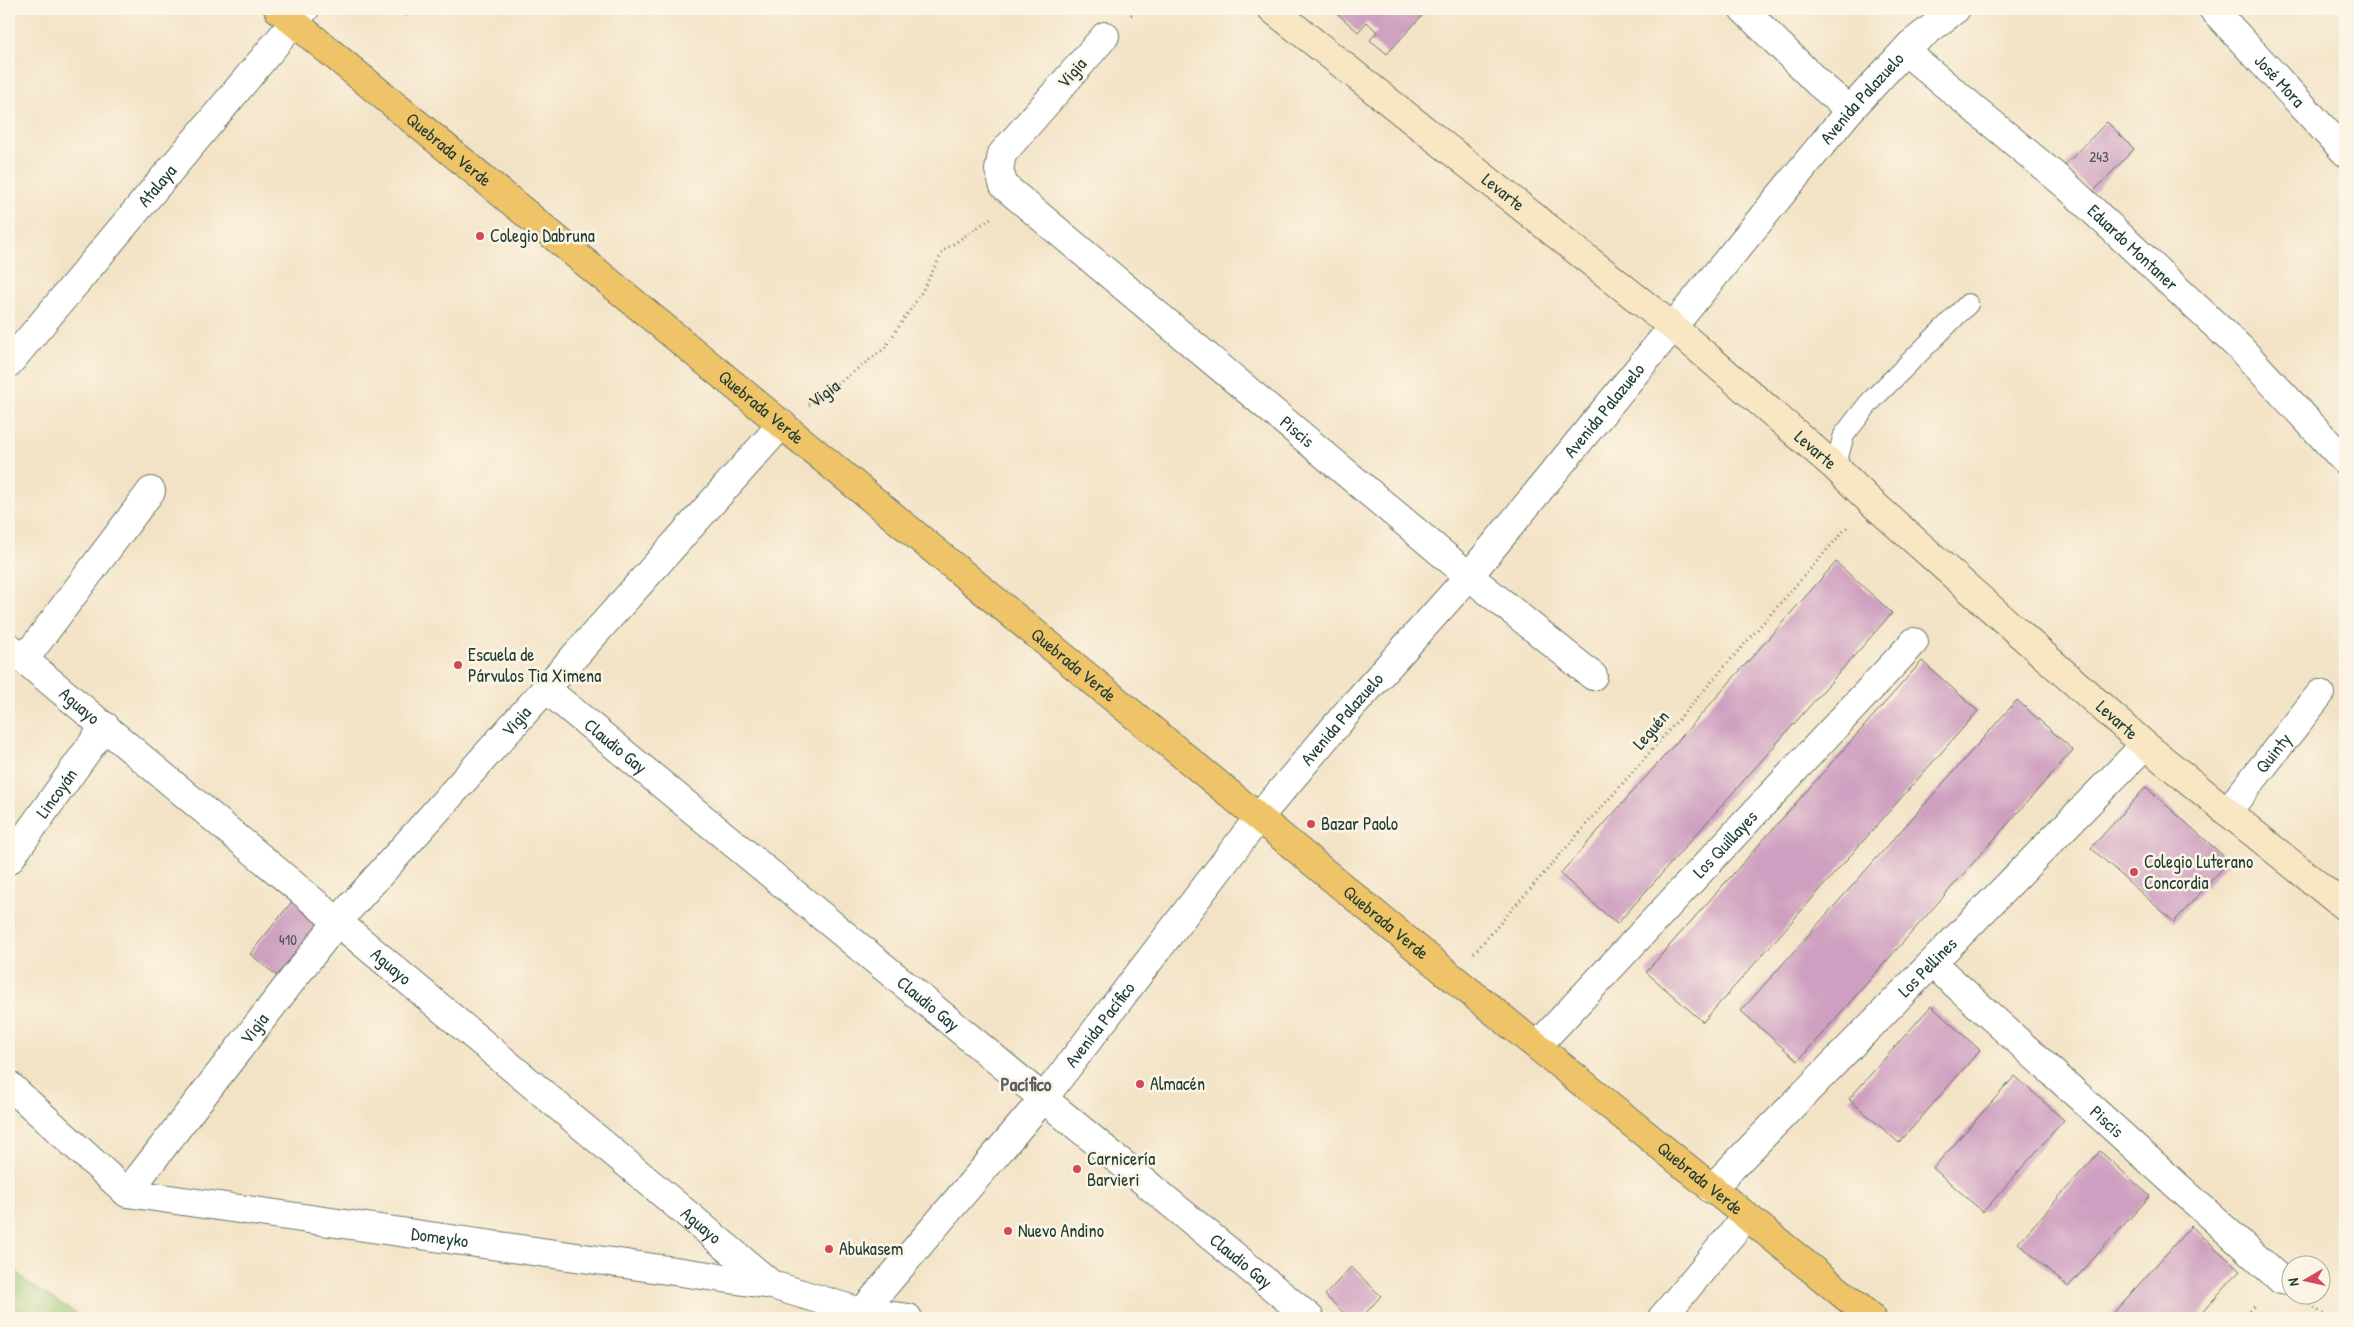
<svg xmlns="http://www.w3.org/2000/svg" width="2354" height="1327" font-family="'Patrick Hand',sans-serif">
<rect width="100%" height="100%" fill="#fcf5e5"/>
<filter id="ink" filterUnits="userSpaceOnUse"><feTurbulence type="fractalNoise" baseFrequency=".02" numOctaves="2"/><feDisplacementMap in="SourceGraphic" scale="10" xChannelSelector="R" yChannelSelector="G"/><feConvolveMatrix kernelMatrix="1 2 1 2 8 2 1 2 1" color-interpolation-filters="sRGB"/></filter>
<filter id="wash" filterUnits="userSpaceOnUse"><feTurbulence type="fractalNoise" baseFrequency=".0096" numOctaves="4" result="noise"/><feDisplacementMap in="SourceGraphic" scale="20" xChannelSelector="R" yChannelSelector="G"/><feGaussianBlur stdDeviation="1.12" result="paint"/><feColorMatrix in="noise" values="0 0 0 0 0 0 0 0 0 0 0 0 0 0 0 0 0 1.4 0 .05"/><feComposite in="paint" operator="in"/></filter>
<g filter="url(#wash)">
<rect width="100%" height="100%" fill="#f3e3c6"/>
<!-- green -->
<path fill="#98c471" stroke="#5c8052" d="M9,1264L28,1283L84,1318H9Z"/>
<g id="blocks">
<!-- building -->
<g fill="#ce9fc0">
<path d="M397,9H412L406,16Z"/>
<path d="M1332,9H1428L1387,54L1370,40L1377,32L1367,22L1358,32Z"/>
<path d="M2107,122L2134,149L2093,192L2065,165Z"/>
<path d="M1836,562L1892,613L1617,924L1560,874Z"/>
<path d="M1922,661L1978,711L1703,1022L1646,972Z"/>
<path d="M2017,700L2073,750L1798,1061L1741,1011Z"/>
<path d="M2146,787L2229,861L2174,922L2091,848Z"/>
<path d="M294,899L327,926L282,980L250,954Z"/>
<path d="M1931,1006L1980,1050L1899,1143L1849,1099Z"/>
<path d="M2015,1076L2064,1120L1983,1212L1933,1168Z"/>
<path d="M2100,1151L2150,1196L2068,1287L2018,1243Z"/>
<path d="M2191,1226L2240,1270L2197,1318H2109Z"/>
<path d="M1351,1267L1381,1296L1361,1318H1349L1325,1295Z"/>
</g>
</g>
</g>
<g filter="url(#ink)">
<use href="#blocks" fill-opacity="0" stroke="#697767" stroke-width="1"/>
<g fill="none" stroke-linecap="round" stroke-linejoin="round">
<!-- service casing -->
<g stroke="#697767" stroke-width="22">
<path id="service" d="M1835,467L1844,435L1869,403L1968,304"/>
</g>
<!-- minor casing -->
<g stroke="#697767" stroke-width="30">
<g id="minor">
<path id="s2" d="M2213,9L2345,152"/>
<path id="s3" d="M1105,36L1002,154L999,170L1004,186L1469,576L1593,676"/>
<path id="s4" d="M1905,51L2067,186L2241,349L2345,461"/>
<path id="s5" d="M9,363L305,9"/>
<path id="s6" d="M9,647L772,1285"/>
<path d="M24,660L151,491"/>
<path id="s7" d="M546,689L1310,1318"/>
<path id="s8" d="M2227,812L2320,694"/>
<path id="s9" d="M9,860L105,726"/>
<path id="s10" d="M1932,963L2281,1280"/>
<path id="s11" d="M1537,1046L1914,642"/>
<path id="s12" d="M9,1085L127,1193L772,1285L861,1312L908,1318"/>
<path id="s13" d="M1711,1189L2145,745"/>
<path id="s14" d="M127,1193L338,921L782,424"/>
<path d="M1662,1318L1746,1217"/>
</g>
</g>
<!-- tertiary casing -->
<g stroke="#697767" stroke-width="30">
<g id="tertiary">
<path d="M1743,9L1818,83L1850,110"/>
<path id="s15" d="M857,1318L1044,1098L1259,817L1350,709L1469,576L1850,110L1911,44L1956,9"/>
</g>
</g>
<!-- secondary casing -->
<g stroke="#697767" stroke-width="30">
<g id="secondary">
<path id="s16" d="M1272,9L1673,327L1835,467L1870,501L2145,745L2345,907"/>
</g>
</g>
<!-- primary casing -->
<g stroke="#697767" stroke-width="30">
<g id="primary">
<path id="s17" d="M278,9L1453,978L1872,1318"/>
</g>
</g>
<!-- path -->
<g stroke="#697767" stroke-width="3" stroke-dasharray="1 4" stroke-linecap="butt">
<path d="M1131,15L1138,9"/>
<path id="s1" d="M809,405L884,349L922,292L943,251L991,218"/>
<path d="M1474,953L1847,527"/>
<path d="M2307,1301L2327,1318"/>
<path d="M2243,1318L2257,1304"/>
</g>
<!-- service -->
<use href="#service" stroke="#fff" stroke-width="20"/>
<!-- minor -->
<use href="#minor" stroke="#fff" stroke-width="28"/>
<!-- tertiary -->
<use href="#tertiary" stroke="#fff" stroke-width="28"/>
<!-- secondary -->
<use href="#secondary" stroke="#f9e7c3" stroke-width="28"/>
<!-- primary -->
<use href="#primary" stroke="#efc469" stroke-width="28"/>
</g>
</g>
<!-- markers -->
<g fill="#d1495b" stroke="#fcf5e5" stroke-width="2">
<circle cx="480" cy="236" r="5"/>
<circle cx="458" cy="665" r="5"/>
<circle cx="1311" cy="824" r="5"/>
<circle cx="2134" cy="872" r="5"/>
<circle cx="1140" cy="1084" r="5"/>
<circle cx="1077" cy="1169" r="5"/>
<circle cx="1008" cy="1231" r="5"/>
<circle cx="829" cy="1249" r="5"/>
</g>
<g text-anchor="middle" stroke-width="5" stroke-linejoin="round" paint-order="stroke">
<!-- number labels -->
<g font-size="15" fill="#4b5657">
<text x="2099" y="162">243</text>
<text x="288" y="945">410</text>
</g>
<!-- street labels -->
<g font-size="18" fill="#1f3d34" stroke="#fcf5e5">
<text transform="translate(1072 73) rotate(-49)" y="6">Vigia</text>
<text dy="6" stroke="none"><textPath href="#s2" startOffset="98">José Mora</textPath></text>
<text dy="6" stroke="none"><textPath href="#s15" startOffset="1581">Avenida Palazuelo</textPath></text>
<text dy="6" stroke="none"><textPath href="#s17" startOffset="221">Quebrada Verde</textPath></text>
<text dy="6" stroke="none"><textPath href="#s5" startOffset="231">Atalaya</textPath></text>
<text dy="6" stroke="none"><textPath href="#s16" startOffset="295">Levarte</textPath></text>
<text dy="6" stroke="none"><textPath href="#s4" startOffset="301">Eduardo Montaner</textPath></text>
<text dy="6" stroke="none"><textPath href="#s1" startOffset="19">Vigia</textPath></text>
<text dy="6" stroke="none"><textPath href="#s17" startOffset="626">Quebrada Verde</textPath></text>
<text dy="6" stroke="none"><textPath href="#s15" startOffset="1176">Avenida Palazuelo</textPath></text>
<text dy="6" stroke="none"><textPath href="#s3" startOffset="572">Piscis</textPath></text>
<text dy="6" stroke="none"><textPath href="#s16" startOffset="700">Levarte</textPath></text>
<text dy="6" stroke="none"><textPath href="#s17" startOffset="1031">Quebrada Verde</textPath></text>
<text dy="6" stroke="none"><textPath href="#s6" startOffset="92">Aguayo</textPath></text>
<text dy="6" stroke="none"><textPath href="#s15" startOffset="771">Avenida Palazuelo</textPath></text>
<text dy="6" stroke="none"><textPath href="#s16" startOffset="1105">Levarte</textPath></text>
<text dy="6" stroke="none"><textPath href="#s14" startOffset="612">Vigia</textPath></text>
<text transform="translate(1651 730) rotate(-49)" y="6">Leguén</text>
<text dy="6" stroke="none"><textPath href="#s7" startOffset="90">Claudio Gay</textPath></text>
<text dy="6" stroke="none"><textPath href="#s8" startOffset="75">Quinty</textPath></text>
<text dy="6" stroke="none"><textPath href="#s9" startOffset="82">Lincoyán</textPath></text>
<text dy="6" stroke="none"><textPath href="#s11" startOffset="276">Los Quillayes</textPath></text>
<text dy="6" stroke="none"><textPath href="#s17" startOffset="1436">Quebrada Verde</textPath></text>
<text dy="6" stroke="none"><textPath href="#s6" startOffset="498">Aguayo</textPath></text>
<text dy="6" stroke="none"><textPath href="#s13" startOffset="310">Los Pellines</textPath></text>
<text dy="6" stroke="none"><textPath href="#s7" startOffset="495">Claudio Gay</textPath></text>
<text dy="6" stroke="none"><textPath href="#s15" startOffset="381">Avenida Pacífico</textPath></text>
<text dy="6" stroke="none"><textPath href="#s14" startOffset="208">Vigia</textPath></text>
<text dy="6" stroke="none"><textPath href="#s10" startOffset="236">Piscis</textPath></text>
<text dy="6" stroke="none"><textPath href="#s17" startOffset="1841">Quebrada Verde</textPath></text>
<text dy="6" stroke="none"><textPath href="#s6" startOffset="902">Aguayo</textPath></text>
<text dy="6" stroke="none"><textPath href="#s12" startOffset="476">Domeyko</textPath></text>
<text dy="6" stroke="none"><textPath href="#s7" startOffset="900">Claudio Gay</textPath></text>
</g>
<!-- poi labels -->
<g font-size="18" fill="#1f3d34" stroke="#fcf5e5" text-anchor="start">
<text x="490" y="242">Colegio Dabruna</text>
<text x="468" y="661">Escuela de<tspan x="468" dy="21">Párvulos Tia Ximena</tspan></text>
<text x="1321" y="830">Bazar Paolo</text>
<text x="2144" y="868">Colegio Luterano<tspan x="2144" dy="21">Concordia</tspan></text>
<text x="1150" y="1090">Almacén</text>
<text x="1087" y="1165">Carnicería<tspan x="1087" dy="21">Barvieri</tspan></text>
<text x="1018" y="1237">Nuevo Andino</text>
<text x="839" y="1255">Abukasem</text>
</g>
<!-- neighbourhood labels -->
<g font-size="19" font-weight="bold" fill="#5c5f65" stroke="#fcf5e5">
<text x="1026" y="1091">Pacífico</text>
</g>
</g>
<!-- margin -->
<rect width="2354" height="1327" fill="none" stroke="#fcf5e5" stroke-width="30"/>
<!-- north arrow -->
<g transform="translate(2306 1280) rotate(261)"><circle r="24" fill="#fcf5e5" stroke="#a4ab9e"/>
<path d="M0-4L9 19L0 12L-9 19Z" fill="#d1495b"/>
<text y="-8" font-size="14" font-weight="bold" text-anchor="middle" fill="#1f3d34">N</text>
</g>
</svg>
